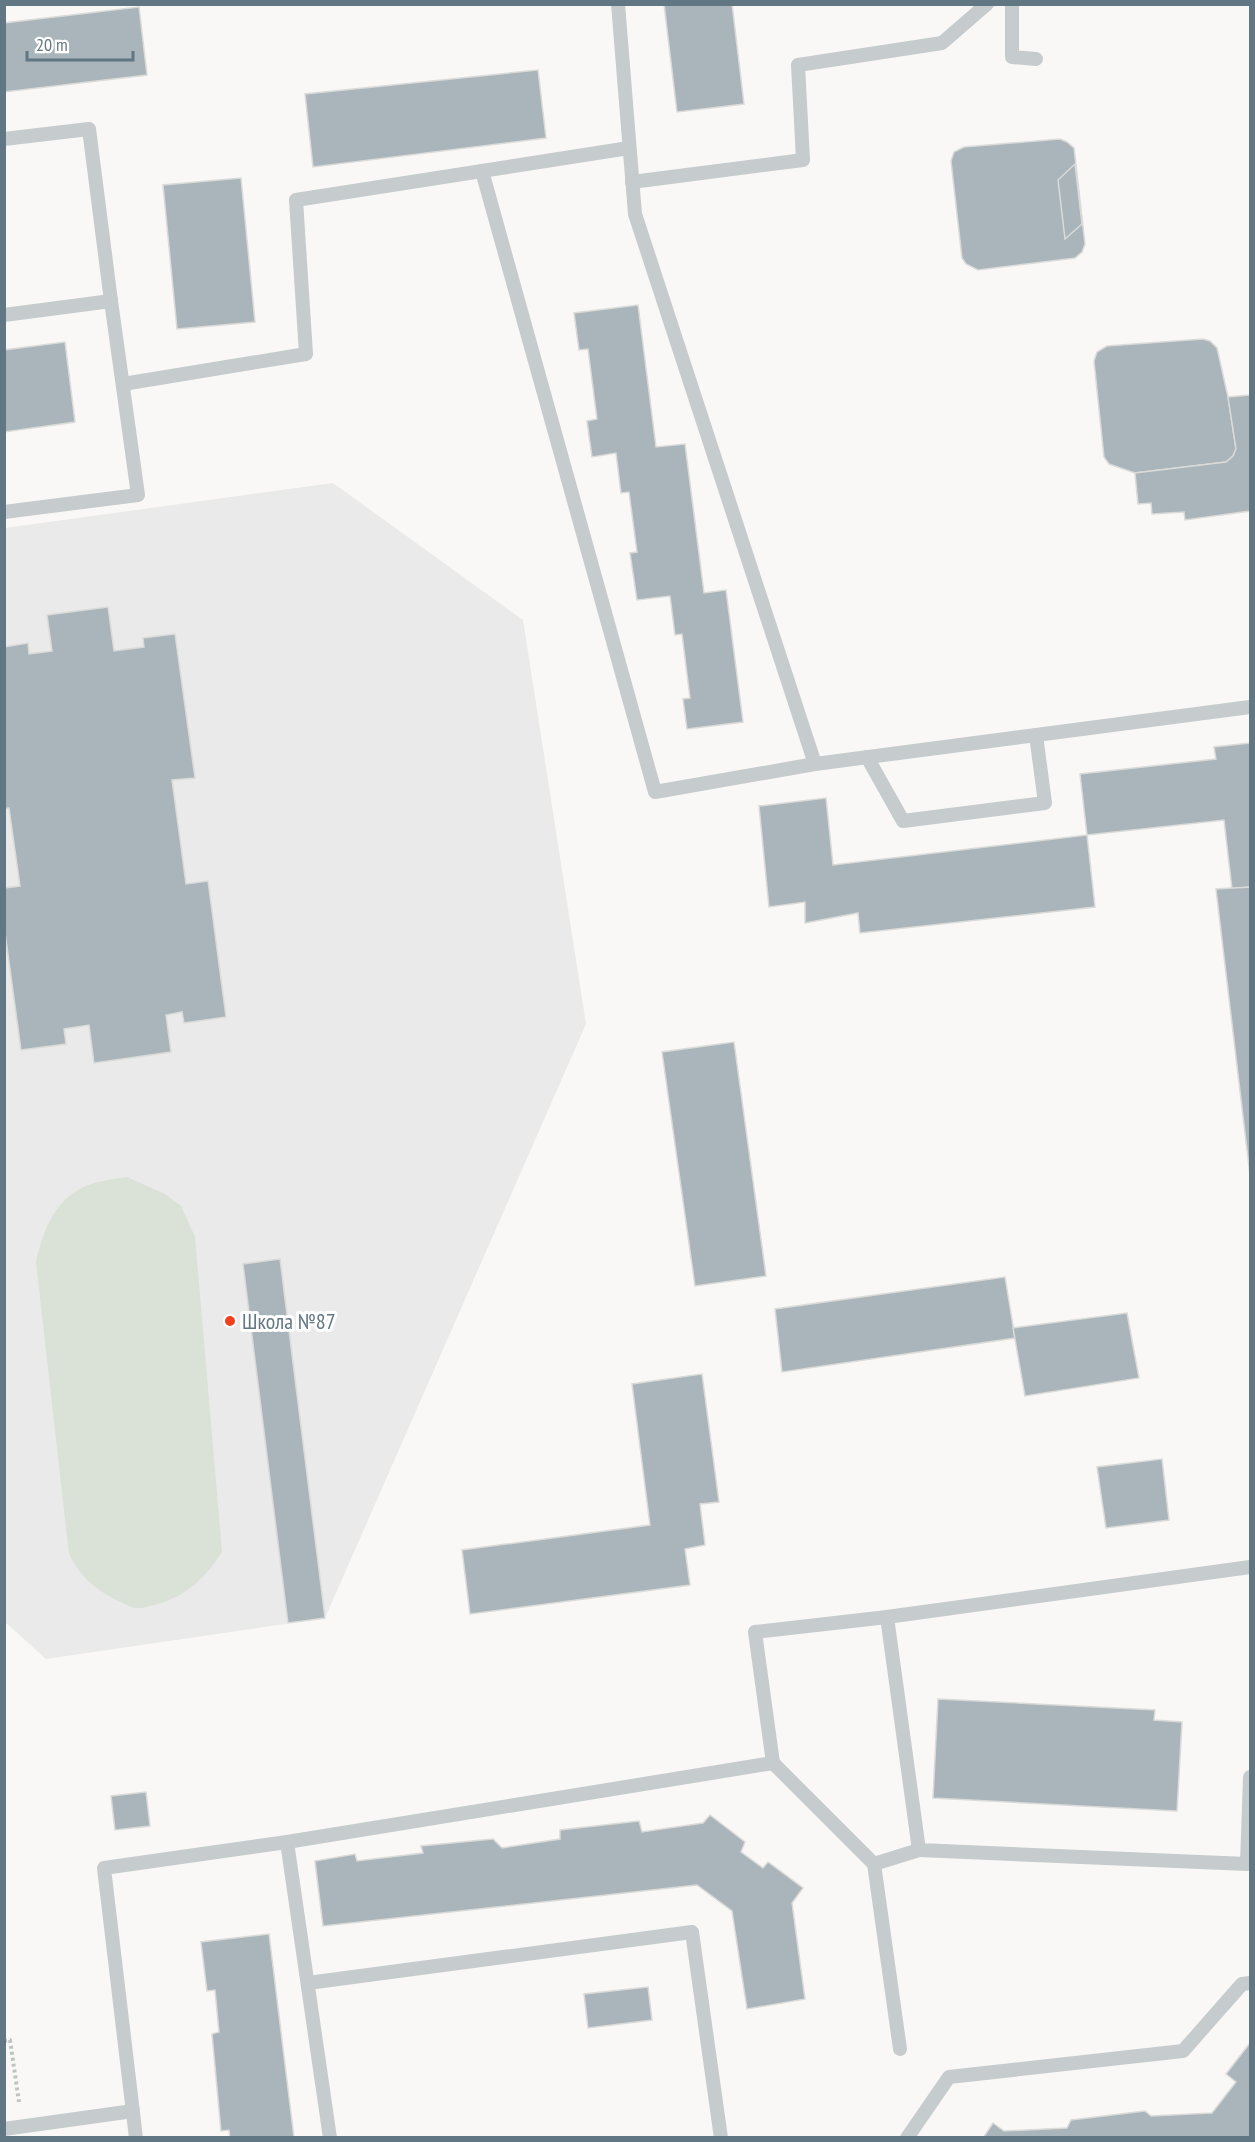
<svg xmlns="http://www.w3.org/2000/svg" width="1255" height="2142" font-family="'PT Sans Narrow',sans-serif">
<rect width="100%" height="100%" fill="#f9f8f6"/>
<!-- built -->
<path fill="#e9eae9" d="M333,483L523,620L586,1024L325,1618L46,1659L5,1622V528Z"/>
<!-- green -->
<path fill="#dae1d6" d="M127,1177L165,1194L181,1206L195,1237L222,1552C205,1578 186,1597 154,1605C149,1606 141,1609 136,1608C132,1608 127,1605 123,1603C99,1593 80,1577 69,1554L36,1262C43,1231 54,1200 86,1186C98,1181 114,1179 127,1177Z"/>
<!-- building -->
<g fill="#a9b5ba" stroke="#dadad8" stroke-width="1.5">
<path d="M664,4H732L744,104L677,112Z"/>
<path d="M139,7L147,75L4,92V23Z"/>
<path d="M538,70L546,138L313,167L305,94Z"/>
<path d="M1060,139L1067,142L1074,148L1085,244L1082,252L1075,258L978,270L966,264L962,258L951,161L954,152L964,147Z"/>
<path d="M1075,164L1082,224L1065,239L1058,180Z"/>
<path d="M241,178L255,322L177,329L163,185Z"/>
<path d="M638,305L656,447L685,444L704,593L726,590L743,722L687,729L683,699L690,698L682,634L675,635L670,596L637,600L630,553L637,552L629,492L621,493L616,453L592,457L587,421L597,419L588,349L579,350L574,313Z"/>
<path d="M1203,339L1210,341L1217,348L1228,397L1236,449L1233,456L1226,462L1135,473L1109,464L1104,457L1094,361L1097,352L1107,346Z"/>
<path d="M65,342L75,422L4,432V350Z"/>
<path d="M1250,395V511L1185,520L1184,512L1152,514L1151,503L1138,504L1135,473L1226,462L1233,456L1236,449L1228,397Z"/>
<path d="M108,607L114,651L144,647L143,638L175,634L195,778L172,780L186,884L208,881L226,1017L184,1023L182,1012L166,1015L171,1052L94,1063L89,1025L64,1029L66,1044L21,1050L4,925V888L20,886L9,808L4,809V647L28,643L29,654L52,651L47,615Z"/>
<path d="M1250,743V887L1232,889L1224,820L1087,835L1080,774L1216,759L1214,747Z"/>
<path d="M826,798L833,865L1087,835L1095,907L860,933L858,913L805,923V902L769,907L759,806Z"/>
<path d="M1250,887V1175L1216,889Z"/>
<path d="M734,1042L766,1276L695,1286L662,1052Z"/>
<path d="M280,1259L325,1618L288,1623L243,1264Z"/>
<path d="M1005,1277L1015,1338L782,1372L775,1309Z"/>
<path d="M1127,1313L1139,1378L1025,1396L1013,1328Z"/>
<path d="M702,1374L719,1502L700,1504L705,1545L685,1549L690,1585L470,1614L462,1550L650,1525L632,1384Z"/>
<path d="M1162,1459L1169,1520L1106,1528L1097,1467Z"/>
<path d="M938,1699L1155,1710L1154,1720L1182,1722L1177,1811L933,1798Z"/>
<path d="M146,1792L150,1826L115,1830L111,1796Z"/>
<path d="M710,1815L745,1842L741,1852L763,1868L768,1862L803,1888L792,1903L805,1999L747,2009L732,1911L697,1885L323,1926L315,1861L355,1854L357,1861L423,1853L421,1846L493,1839L502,1848L560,1839V1830L639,1821L642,1832L703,1823Z"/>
<path d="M269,1934L294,2138H230L229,2130L221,2131L212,2034L219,2032L215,1990L207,1991L201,1942Z"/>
<path d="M648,1987L652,2020L588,2028L584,1994Z"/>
<path d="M1250,2043V2138H983L993,2123L1004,2131L1067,2128L1071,2120L1145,2111L1151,2116L1212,2113L1236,2082L1226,2074Z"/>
</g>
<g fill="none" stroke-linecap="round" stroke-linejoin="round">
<!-- path -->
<path stroke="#bfc3c4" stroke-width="4" stroke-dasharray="3 3" stroke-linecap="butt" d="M4,2041L10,2040L19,2102"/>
<!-- service -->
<g stroke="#c6cbce" stroke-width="14">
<path d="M618,4L635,214L815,764L1250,707"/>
<path d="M1012,4V57L1036,59"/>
<path d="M4,139L89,129L111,301"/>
<path d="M482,171L655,792L815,764"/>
<path d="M632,182L803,160L798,65L942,43L987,4"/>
<path d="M4,315L111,301L138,495L4,512"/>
<path d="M123,384L306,354L296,200L629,148"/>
<path d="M867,757L903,821L1045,803L1036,735"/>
<path d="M887,1617L919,1850L1247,1864L1250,1777"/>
<path d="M773,1763L874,1864L900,2049"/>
<path d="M287,1842L330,2138"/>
<path d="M874,1864L919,1850"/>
<path d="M308,1983L692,1932L721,2138"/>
<path d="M4,2129L133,2111"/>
<path d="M136,2138L104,1868L287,1842L773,1763L755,1632L887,1617L1250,1567"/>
<path d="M907,2138L949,2077L1183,2051L1242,1984L1250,1983"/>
</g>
</g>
<!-- markers -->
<circle fill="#f1401d" stroke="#fff" stroke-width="2" cx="230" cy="1321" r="6"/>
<g text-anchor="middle" stroke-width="6" stroke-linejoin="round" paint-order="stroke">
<!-- poi labels -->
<g font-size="22" fill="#617783" stroke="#fff" text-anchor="start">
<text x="242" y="1329">Школа №87</text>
</g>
</g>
<!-- border -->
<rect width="1255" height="2142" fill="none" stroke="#617783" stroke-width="12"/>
<!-- scale -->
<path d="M27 51v9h106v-9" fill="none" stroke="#617783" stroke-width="3"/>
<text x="36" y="51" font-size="18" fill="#617783" stroke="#ffffff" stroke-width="4.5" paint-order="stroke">20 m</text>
</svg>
